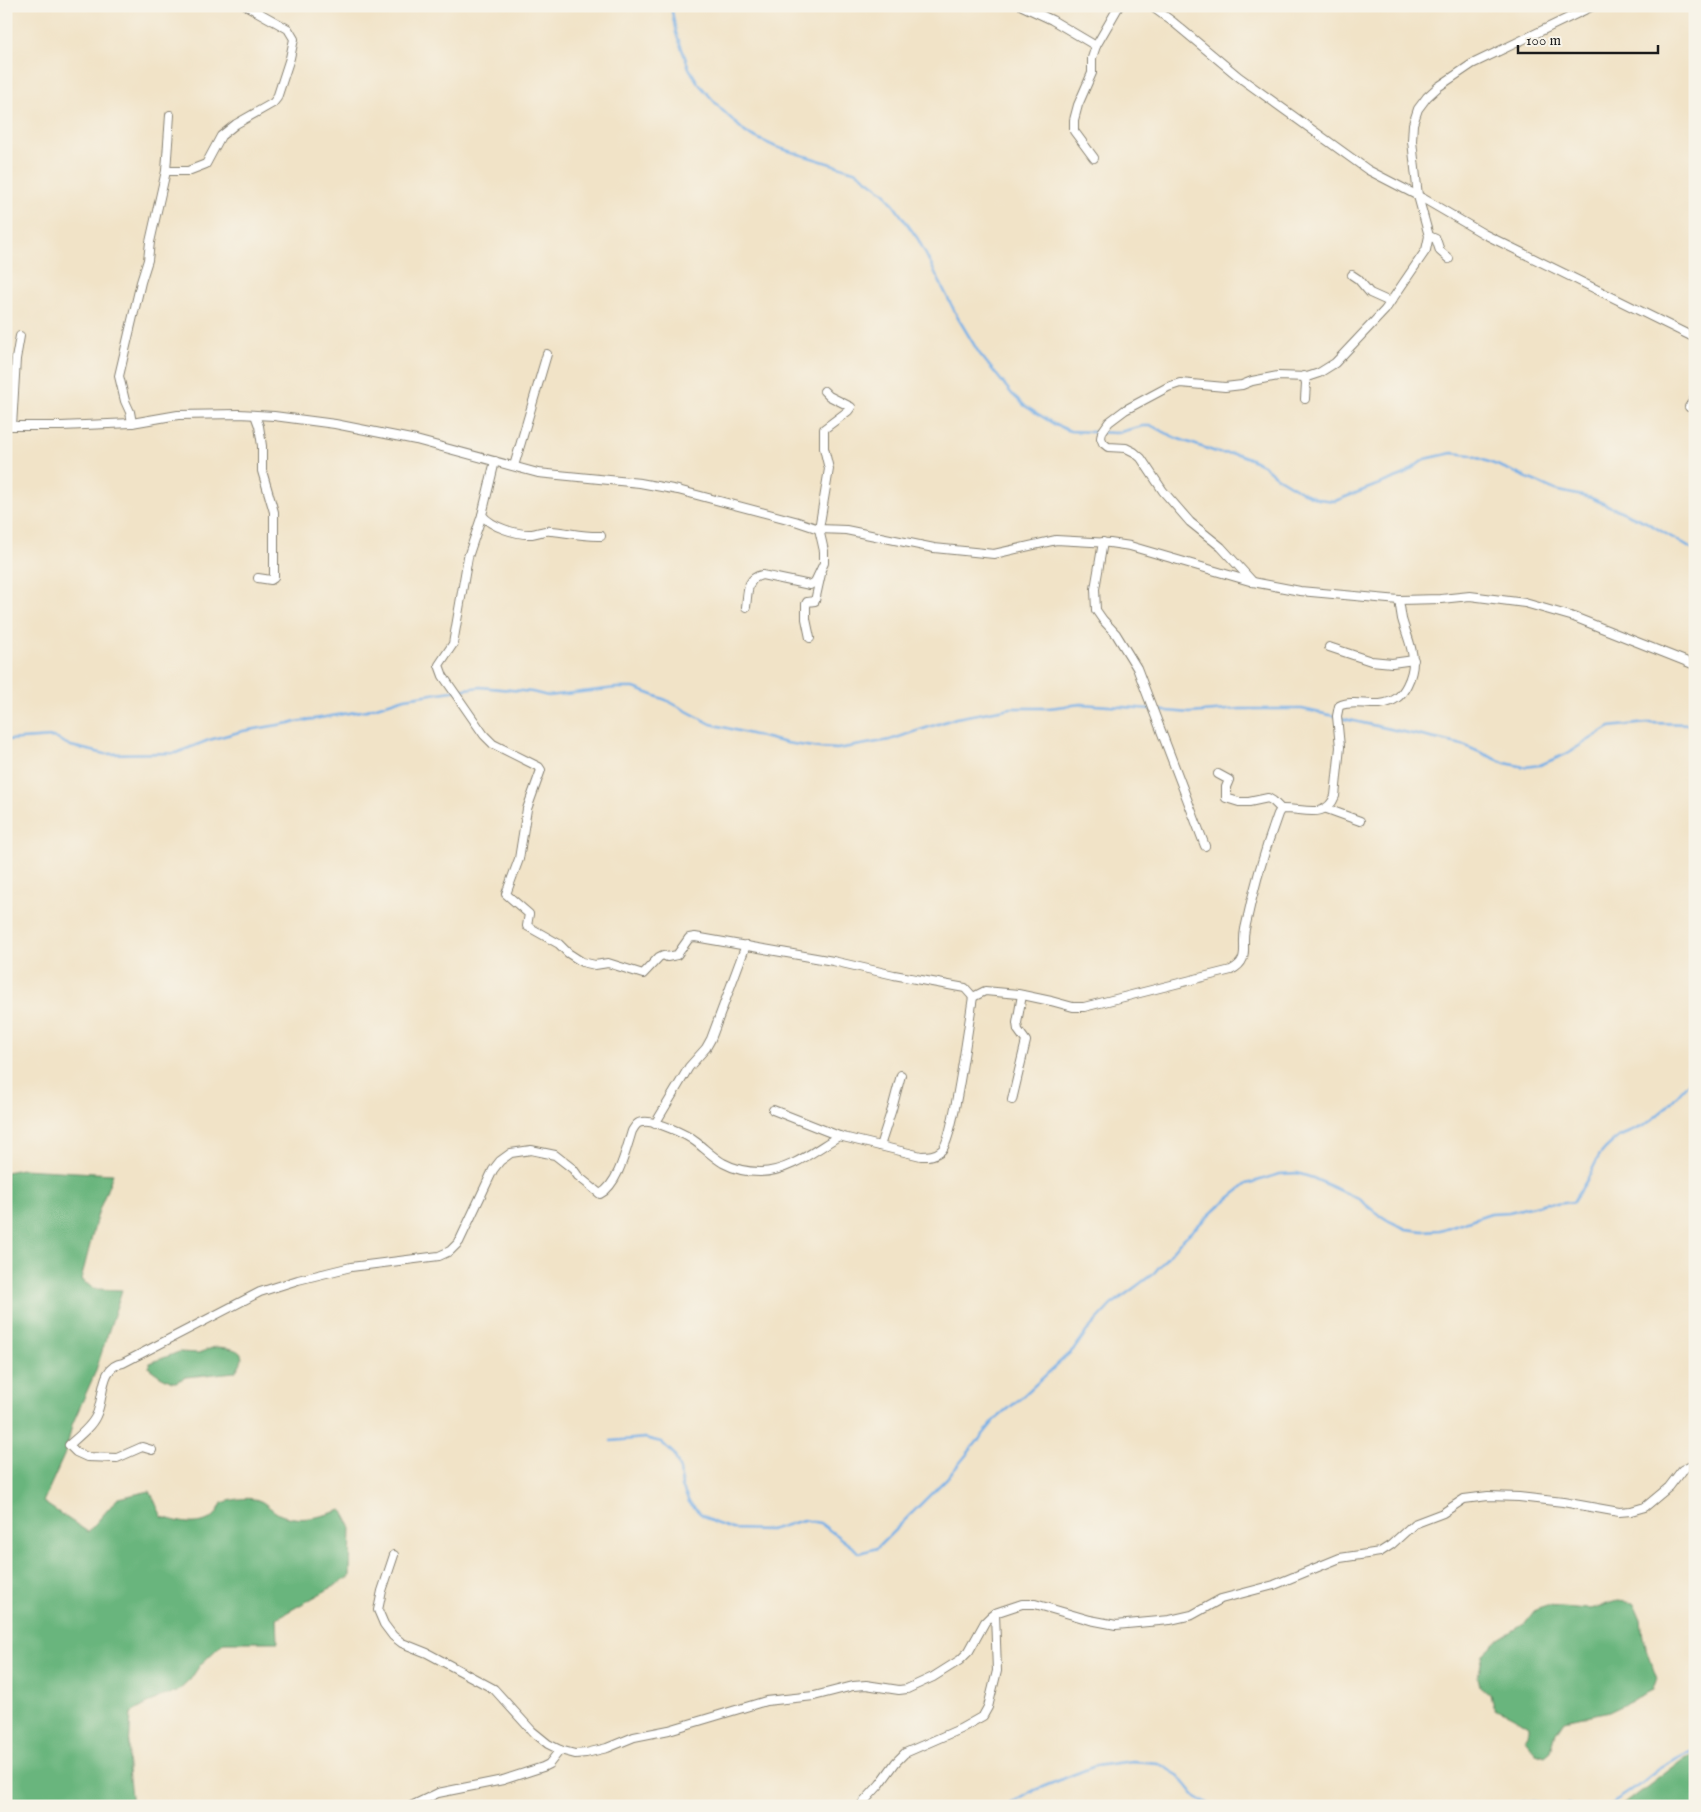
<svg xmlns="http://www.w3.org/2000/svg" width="1701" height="1812" font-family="'IM FELL English',serif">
<rect width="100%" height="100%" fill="#f7f3e8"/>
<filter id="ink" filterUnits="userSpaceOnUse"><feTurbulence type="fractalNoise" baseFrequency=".02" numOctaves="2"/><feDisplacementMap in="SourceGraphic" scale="10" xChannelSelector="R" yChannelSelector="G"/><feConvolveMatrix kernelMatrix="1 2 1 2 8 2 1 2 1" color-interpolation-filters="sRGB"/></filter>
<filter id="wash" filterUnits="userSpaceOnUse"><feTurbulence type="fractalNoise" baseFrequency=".0096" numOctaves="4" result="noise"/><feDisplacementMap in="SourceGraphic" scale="20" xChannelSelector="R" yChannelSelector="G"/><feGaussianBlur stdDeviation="1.12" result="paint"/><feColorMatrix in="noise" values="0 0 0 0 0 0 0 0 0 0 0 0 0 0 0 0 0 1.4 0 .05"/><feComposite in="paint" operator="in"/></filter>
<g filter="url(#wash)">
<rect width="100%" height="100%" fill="#f1e3c7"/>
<!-- forest -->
<g fill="#69b57d" stroke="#42684c">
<path d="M22,1169L113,1174L98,1213L81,1280L95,1289L122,1290L95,1373L72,1425L66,1451L43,1502L88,1532L118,1498L150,1491L162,1517C179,1522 197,1528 213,1517C217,1514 220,1507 222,1503C234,1499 253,1495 264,1503C271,1508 276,1514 284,1516C306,1522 321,1516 342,1510L351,1526L350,1577L277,1618L278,1642H224L200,1665L190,1680L177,1692L160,1697L131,1713L128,1769L132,1806H6V1172Z"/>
<path d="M215,1347C234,1348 252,1350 235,1372L186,1377L176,1382H172L160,1376L149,1368L150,1363L179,1352L198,1353Z"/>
<path d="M1617,1601L1634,1603L1641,1619L1643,1637L1657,1679L1653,1690L1609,1711L1564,1721L1556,1733L1551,1751L1545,1756L1536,1753L1524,1739L1529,1731V1726C1523,1723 1517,1718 1511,1715C1497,1708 1493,1713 1490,1694L1480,1686L1478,1677L1483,1654L1498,1640L1524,1624L1535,1610L1547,1606L1590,1609Z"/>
<path d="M1695,1754V1806H1622L1685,1758Z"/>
</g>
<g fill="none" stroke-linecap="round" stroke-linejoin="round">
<!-- stream -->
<g stroke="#78b0e7" stroke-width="2.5">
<path d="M671,6L676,33L689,68L698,83L720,108L746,133L776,147L857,172L885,193L918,239L958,318L979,353L1012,394L1025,406L1054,424L1070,431L1116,433L1143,426H1152L1176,438L1219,453L1238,454L1246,457L1263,465L1277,477L1302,492L1318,499L1335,501L1403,475L1425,459L1452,453L1470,455L1502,467L1555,490L1591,498L1646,522L1695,551"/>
<path d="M1156,710L1190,713L1240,709H1302L1334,716"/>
<path d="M1340,718L1463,745L1505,763L1525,767L1540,765L1566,754L1610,727L1647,723L1695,724"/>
<path d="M6,740L53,737L71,746L105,754L176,753L209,740L243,731L367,710L405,698L480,687L532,692L548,696L616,688H634L666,700L711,724L786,743L820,748L837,749L890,740L956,718L1011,708H1049L1081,704L1151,709"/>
<path d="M611,1441L645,1438L661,1442L674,1454L680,1470L682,1487L689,1502L701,1514L715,1523L732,1529L770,1530L803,1520L820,1523L860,1553L877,1548L949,1476L995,1420L1022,1397L1075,1348L1087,1331L1111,1305L1154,1273L1179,1243L1219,1206L1247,1184L1280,1174L1297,1173L1313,1178L1359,1199L1375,1212L1389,1221L1406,1229L1423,1231L1440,1230L1491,1213L1509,1212L1546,1203L1556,1204L1573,1202L1587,1180L1599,1156L1605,1149L1618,1137L1644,1126L1666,1108L1690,1081L1695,1080"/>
<path d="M1006,1806L1030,1792L1095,1766L1132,1761L1158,1763L1179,1776L1196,1797L1211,1806"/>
<path d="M1510,1806L1522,1802L1570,1806"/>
<path d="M1606,1806C1639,1793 1660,1758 1695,1751"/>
</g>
</g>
</g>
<g filter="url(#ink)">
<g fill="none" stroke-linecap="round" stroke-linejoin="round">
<!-- street casing -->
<g stroke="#868072" stroke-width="10">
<g id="street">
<path d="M1022,6L1052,20L1096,46"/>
<path d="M1151,6L1173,22L1239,77L1368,170L1424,199L1484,234L1695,338"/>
<path d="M1094,158L1074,131V120L1078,105L1092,73V58L1096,46L1119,6"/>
<path d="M166,171L170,115"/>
<path d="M1429,236L1436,239L1440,251L1449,259"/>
<path d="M1352,275L1358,279L1370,293L1390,302"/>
<path d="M1304,376L1306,383L1305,399"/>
<path d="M1689,407L1695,398"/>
<path d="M255,415L259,426L262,446V471L274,512V578L271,580L258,578"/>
<path d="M132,423L130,412L125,401L119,376L141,282L148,260L150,242L166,171H188L206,164L221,136L236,124L273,103L277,98L290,58L294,39L288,29L247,6"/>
<path d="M6,426H61L132,423L178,415L239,414L274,416L335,424L416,440L538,473L640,483L678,490L795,521L819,529L846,530L934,548L994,554L1056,540L1110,543L1130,546L1253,582L1300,591L1399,600L1441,599L1470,596L1525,603L1574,617L1695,665"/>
<path d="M12,426L16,359L20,336"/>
<path d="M495,461L482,515C491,527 517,535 532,534C539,533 544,530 551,531C567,532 584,537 601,536"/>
<path d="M514,466L547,354"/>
<path d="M482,515L468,557L453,644L439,665L443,676L484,735L493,744L539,767L541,770L527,809L519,859L506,894L529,914L527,926L559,944L568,953L582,962L595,965L608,963L643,974L659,957L663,955L667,957L677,955L689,938L695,937L833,961L894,975L965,988L973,997L985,991L1018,994L1051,1001L1073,1007H1084L1231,970C1251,960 1241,947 1245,929C1253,890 1264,852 1278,814L1281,809C1303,808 1326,820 1335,796L1340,747L1337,716L1339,706C1351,700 1367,705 1380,704C1394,702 1401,697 1407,685C1420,659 1409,644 1402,619C1401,613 1400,606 1399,600"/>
<path d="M1103,542L1095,589L1096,610L1103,620L1116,634L1137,668L1205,846"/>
<path d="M1253,582L1221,547L1190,522L1163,491L1141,458L1134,452L1126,448L1108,447L1103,443L1101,438L1102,432L1109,422L1125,410L1168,387L1180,383L1225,387L1242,385L1252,381L1278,376L1307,377L1319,373L1335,363L1385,310L1426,250L1429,236L1418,196L1412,141L1413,124L1418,109L1427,97L1438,87L1472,64L1593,6"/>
<path d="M746,607C748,593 746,578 762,575L810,585L815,582L824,563V551L819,529L829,469L824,448V429L848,411L851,407L829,396L824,391"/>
<path d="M810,638L806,619V604L807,602L815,601L821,574"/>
<path d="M1329,647L1371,661L1392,663L1414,660"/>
<path d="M1218,774L1229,780L1226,787V798L1239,802H1249L1268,798L1273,801L1281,809"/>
<path d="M1327,809L1360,821"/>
<path d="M1012,1100L1026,1041L1018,1030L1017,1023L1022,995"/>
<path d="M773,1110L839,1136"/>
<path d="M655,1124L689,1067L706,1048L711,1039L746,945"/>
<path d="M880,1146L892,1109L901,1075"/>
<path d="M152,1450L142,1447L117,1458L87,1457L76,1452L69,1445C78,1437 91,1427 96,1416C105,1398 99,1366 123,1363L260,1292L298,1280L351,1267L439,1256L450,1251L459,1242L493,1170L500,1161L511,1153L531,1150L555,1155L573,1169L578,1176L600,1194C618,1185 626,1150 632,1131C635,1126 637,1122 643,1122C655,1120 686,1134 696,1142C705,1149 713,1157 723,1163C734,1169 747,1172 760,1172C789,1172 815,1150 839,1136L921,1156C929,1156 935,1156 942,1150C954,1138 969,1021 973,997"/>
<path d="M394,1555L382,1591L378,1610L384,1624L393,1636L402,1643L427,1653L494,1689L532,1731L548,1744L560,1750L575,1754L586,1753L607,1748L634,1737L669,1730L766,1701L814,1696L853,1686L866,1685L899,1690L907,1689L933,1677L960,1660L969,1651L985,1622L990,1617L995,1613L1022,1604H1035L1090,1620L1116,1625L1170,1620L1192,1615L1221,1599L1274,1585L1340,1558L1380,1552L1391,1545L1414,1524L1443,1513L1464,1499L1488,1496L1519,1497L1563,1502L1619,1512L1631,1511L1645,1507L1669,1487L1682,1470L1689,1466L1695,1465"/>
<path d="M411,1806L438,1793L503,1780L543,1767L549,1764L560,1750"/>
<path d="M860,1806L880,1784L896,1762L905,1753L960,1729L983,1716L988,1707L997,1671L995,1613"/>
</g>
</g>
<!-- street -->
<use href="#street" stroke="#fff" stroke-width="8"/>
</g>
</g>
<!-- margin -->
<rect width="1701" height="1812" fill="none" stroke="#f7f3e8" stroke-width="25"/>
<!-- scale -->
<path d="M1518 45v8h140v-8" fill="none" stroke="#1c1c1c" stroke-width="2.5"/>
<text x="1526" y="45" font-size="15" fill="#1c1c1c" stroke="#f7f3e8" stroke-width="4" paint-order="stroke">100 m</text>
</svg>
